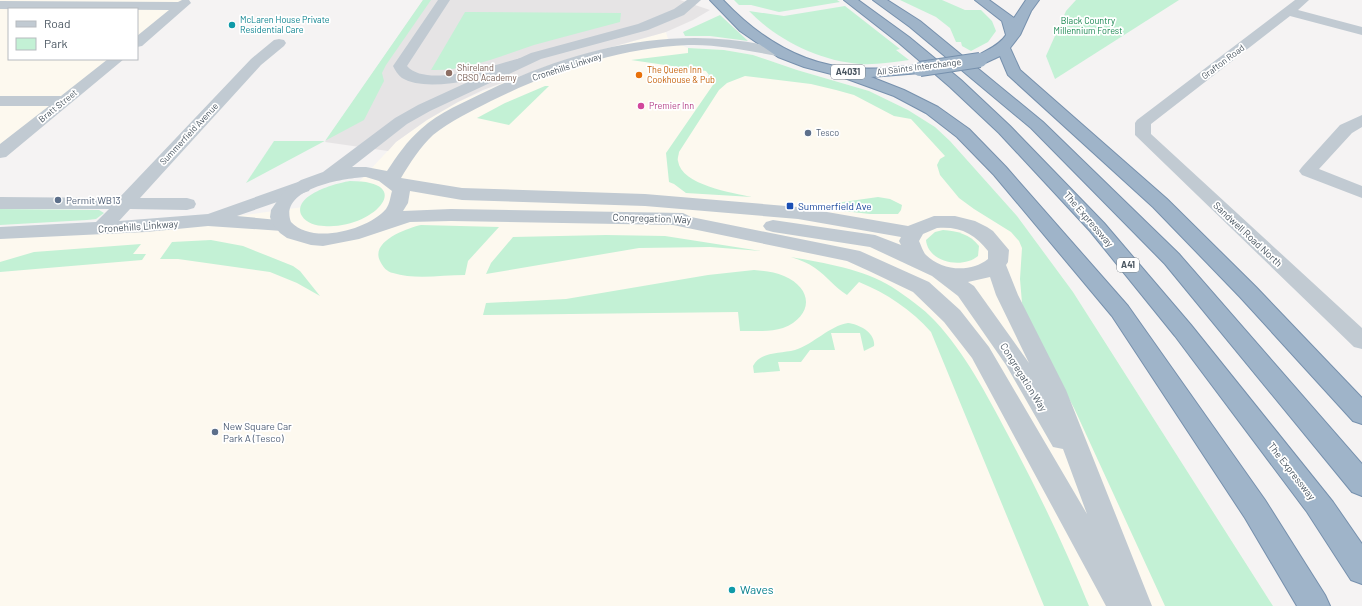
<svg xmlns="http://www.w3.org/2000/svg" width="1362" height="606" font-family="Barlow,sans-serif">
<rect width="100%" height="100%" fill="#f5f3f3"/>
<!-- commercial -->
<g fill="#fdf9ef">
<path d="M0,0H190L137,43V9H9V59H117L0,153Z"/>
<path d="M666,32L668,39L688,48L724,50L753,55L797,70L869,91L908,110L935,127L950,141L1017,216L1073,292L1273,606H0V239L68,230L208,220L340,202L396,142L427,120L458,102L539,68Z"/>
</g>
<!-- education -->
<path fill="#e6e4e5" d="M423,0H680L710,10L693,20L666,32L561,61L483,90L458,102L427,120L396,142L388,151L325,142Z"/>
<!-- green -->
<g fill="#c3f1d5">
<path d="M423,0H431L386,65L382,73L384,81L364,120L246,183L274,141H325Z"/>
<path d="M734,0H837L840,2L779,12L751,5H739Z"/>
<path d="M900,0H942L965,10H981L992,21L996,31L988,42L971,51L962,46L961,42H956L950,28L936,17Z"/>
<path d="M1076,0H1179L1055,79L1046,56L1066,11Z"/>
<path d="M845,6L900,49L896,50L909,60C893,62 876,65 860,64C819,61 777,40 749,11L784,16Z"/>
<path d="M465,12H471L621,13L620,22C591,30 562,37 534,45C500,56 468,71 431,70Z"/>
<path d="M720,15L748,41L710,36H685L683,32Z"/>
<path d="M688,48L724,50L753,55L797,70L869,91L908,110L935,127L950,141L1017,216L1073,292L1273,606H1165L1074,408L1027,320L1022,303L1020,279L1022,248L1019,241L1011,232L974,209L959,198L940,175L937,165L940,159L945,156L911,119L894,116L854,95L836,90L811,84L745,76L727,83L719,90L679,152C679,154 677,159 678,161C681,185 733,193 752,197L686,193L674,184L669,182L666,153L715,82L704,80L709,75L706,71L631,60L688,53Z"/>
<path d="M545,86H549L509,125L477,118L505,103Z"/>
<path d="M350,181C419,181 372,230 324,226C317,226 306,223 302,216C291,195 337,183 350,181Z"/>
<path d="M878,197L890,199L902,205L901,210L898,214H870L834,210L836,203Z"/>
<path d="M0,209L99,210L104,213L96,219L87,220L0,225Z"/>
<path d="M421,225L499,227L468,261L465,275C442,275 415,280 393,273C387,272 383,267 380,261C370,241 408,228 421,225Z"/>
<path d="M943,230C957,231 970,234 979,246L978,256C963,269 928,263 926,240L935,232Z"/>
<path d="M606,235L665,236L761,251L710,247L639,248L486,274L491,263L513,237Z"/>
<path d="M211,240L243,246L293,266L300,271L320,296L297,283L270,272L178,259H160L172,242Z"/>
<path d="M141,244L133,254H146L142,260L0,272V262L34,252Z"/>
<path d="M791,257C825,263 863,269 892,287C907,297 923,308 935,321C965,353 987,395 1007,433C1037,489 1065,547 1089,606H1044L931,332C912,310 886,293 859,282L847,295C834,287 827,276 815,268C808,263 800,260 791,257Z"/>
<path d="M754,270C764,271 775,272 784,276C814,289 813,316 783,328C770,332 754,331 740,331L738,312L483,315L486,303L566,299L708,275Z"/>
<path d="M848,323C859,324 876,333 874,346L864,351L860,333H831L835,350H810L801,362H778L780,371L754,373L753,366C761,351 780,354 795,350C814,344 829,326 848,323Z"/>
</g>
<g fill="none" stroke-linecap="round" stroke-linejoin="round">
<!-- trunk casing -->
<g stroke="#7690ad" stroke-width="2">
<g id="trunk">
<path d="M710,0H723C758,37 801,65 853,68C875,70 898,67 920,65L925,66L927,69L925,72L920,73L871,77L904,90L938,107L969,129L1006,167L1128,306L1265,500L1325,595L1330,606H1297L1245,518L1112,316L994,175L957,137L926,113L894,96L839,76L804,67L778,57L740,31Z"/>
<path d="M844,0H858L909,37L961,80L1010,126L1104,223L1191,325L1333,502L1362,544V584L1351,580L1307,512L1175,336L1090,231L999,133L950,87L899,43Z"/>
<path d="M873,0H887L920,21L1043,122L1179,254L1362,464V496L1352,492L1165,264L1031,128L910,27Z"/>
<path d="M975,0H989L1014,18L1026,0H1039L1031,11L1020,35L1010,48L1020,70L1167,199L1256,287L1362,398V424L1353,421L1240,297L1153,207L1008,75L1000,56L985,63H975L973,60C978,52 997,49 1006,35L1002,21Z"/>
</g>
</g>
<!-- minor -->
<g fill="#c1cad2" fill-rule="evenodd">
<path d="M182,0H189L191,3L142,46L137,47V36L169,10L0,9V1L178,2Z"/>
<path d="M438,0H450L407,66C427,89 496,64 521,58L526,59L528,62L526,65C497,74 430,95 402,78C398,75 395,70 393,66Z"/>
<path d="M1295,0H1309L1298,10L1362,27V35L1290,16L1151,124V134L1362,328V349L1354,347L1135,135V123L1137,120Z"/>
<path d="M279,39L284,40L286,43L284,46L261,65L140,198H187L194,200L196,204L194,208L187,210L130,209L119,221L208,214L295,183L302,181L309,183L311,187L309,191L237,216L289,221L292,225L289,229L282,231L208,226L146,232L0,239V227L96,222L109,209H0V197L119,198L251,59L274,40Z"/>
<path d="M108,59H124L6,157L0,158V144L49,106H0V96H61Z"/>
<path d="M1362,115V127L1352,133L1319,169L1362,186V198L1302,175L1299,171L1302,167L1340,125Z"/>
</g>
<!-- tertiary -->
<path fill="#c1cad2" fill-rule="evenodd" d="M687,0H701L684,15L648,30L541,59L430,111L407,124L352,167H366L387,171C397,156 407,141 421,129C439,112 465,102 487,91C582,46 679,23 783,49L785,52L783,55L778,56C748,51 718,44 688,45C619,48 552,71 491,101C472,111 450,121 433,135C420,147 410,163 401,178L462,188L645,194L798,207L908,226L934,216H955L975,221L987,227L993,231L1009,250L1008,262L1006,265L1018,295L1066,390L1152,606H1106L972,358L944,322L913,292L869,271L847,261L673,225L451,221L410,222L359,239L323,246L311,245L287,238L280,233L272,223L270,217L271,210L284,191L301,180L323,172L395,118L418,105L531,53L638,24L674,9ZM366,177L379,181L392,191C390,198 390,203 386,209C368,230 312,245 291,222C278,188 345,178 366,177ZM410,191L462,200L645,206L798,219L901,237L899,241L901,245L875,235L773,220L766,222L763,226L766,230L773,232L870,247L932,276L958,296L1006,365L1053,447L1063,449L1087,514L989,347L960,310L929,282L860,251L691,217L683,213L451,209L403,211L408,203ZM937,228C960,226 975,234 988,251V259C971,273 942,271 926,255C923,252 921,245 919,241L923,234ZM990,277L996,295L1029,363L974,286L968,282Z"/>
<!-- trunk -->
<use href="#trunk" fill="#9fb4c9" fill-rule="evenodd"/>
<!-- trunk-bridge casing -->
<g stroke="#7690ad" stroke-width="16" stroke-linecap="butt">
<path id="trunk-bridge" d="M920,69L980,60"/>
</g>
<!-- trunk-bridge -->
<use href="#trunk-bridge" stroke="#9fb4c9" stroke-width="14"/>
</g>
<!-- markers -->
<g fill="#0f9aa8" stroke="#fff" stroke-width="1.5">
<circle cx="232" cy="25" r="4"/>
<circle cx="732" cy="590" r="4"/>
</g>
<circle fill="#8d6e63" stroke="#fff" stroke-width="1.5" cx="449" cy="73" r="4"/>
<circle fill="#e8710a" stroke="#fff" stroke-width="1.5" cx="639" cy="75" r="4"/>
<circle fill="#d1479c" stroke="#fff" stroke-width="1.5" cx="641" cy="106" r="4"/>
<g fill="#5c6f8a" stroke="#fff" stroke-width="1.5">
<circle cx="808" cy="133" r="4"/>
<circle cx="58" cy="200" r="4"/>
<circle cx="215" cy="432" r="4"/>
</g>
<rect fill="#1a4fb4" stroke="#fff" stroke-width="1.5" x="786" y="202" width="8" height="8" rx="2"/>
<g text-anchor="middle" stroke-width="3.5" stroke-linejoin="round" paint-order="stroke">
<!-- far-culture labels -->
<g font-size="9" fill="#0d838f" stroke="#fff" text-anchor="start">
<text x="240" y="23">McLaren House Private<tspan x="240" dy="10">Residential Care</tspan></text>
</g>
<!-- far-park labels -->
<g font-size="9" fill="#17864f" stroke="#fff">
<text x="1088" y="24">Black Country<tspan x="1088" dy="10">Millennium Forest</tspan></text>
</g>
<!-- far-street labels -->
<g font-size="9" fill="#4a5661" stroke="#fff">
<text transform="translate(1223 62) rotate(-37)" y="3">Grafton Road</text>
<text transform="translate(567 67) rotate(-18)" y="3">Cronehills Linkway</text>
<text transform="translate(919 67) rotate(-7)" y="3">All Saints Interchange</text>
<text transform="translate(58 106) rotate(-39)" y="3">Bratt Street</text>
<text transform="translate(189 134) rotate(-47)" y="3">Summerfield Avenue</text>
</g>
<!-- far-education labels -->
<g font-size="9" fill="#785e54" stroke="#fff" text-anchor="start">
<text x="457" y="71">Shireland<tspan x="457" dy="10">CBSO Academy</tspan></text>
</g>
<!-- far-food labels -->
<g font-size="9" fill="#c56008" stroke="#fff" text-anchor="start">
<text x="647" y="73">The Queen Inn<tspan x="647" dy="10">Cookhouse &amp; Pub</tspan></text>
</g>
<!-- shield labels -->
<g fill="#fff" stroke="#808990" stroke-width="1">
<rect x="831" y="65" width="34" height="14" rx="3"/>
<rect x="1117" y="258" width="22" height="14" rx="3"/>
</g>
<g font-size="9" font-weight="bold" fill="#4a5661">
<text x="848" y="75">A4031</text>
<text x="1128" y="268">A41</text>
</g>
<!-- far-hotel labels -->
<g font-size="9" fill="#b23c85" stroke="#fff" text-anchor="start">
<text x="649" y="109">Premier Inn</text>
</g>
<!-- far-service labels -->
<g font-size="9" fill="#4e5e75" stroke="#fff" text-anchor="start">
<text x="816" y="136">Tesco</text>
</g>
<!-- service labels -->
<g font-size="10" fill="#4e5e75" stroke="#fff" text-anchor="start">
<text x="66" y="204">Permit WB13</text>
<text x="223" y="430">New Square Car<tspan x="223" dy="12">Park A (Tesco)</tspan></text>
</g>
<!-- transit labels -->
<g font-size="10" fill="#164399" stroke="#fff" text-anchor="start">
<text x="798" y="210">Summerfield Ave</text>
</g>
<!-- street labels -->
<g font-size="10" fill="#4a5661" stroke="#fff">
<text transform="translate(652 218) rotate(2)" y="4">Congregation Way</text>
<text transform="translate(1089 219) rotate(49)" y="4">The Expressway</text>
<text transform="translate(138 226) rotate(-4)" y="4">Cronehills Linkway</text>
<text transform="translate(1248 234) rotate(43)" y="4">Sandwell Road North</text>
<text transform="translate(1024 377) rotate(58)" y="4">Congregation Way</text>
<text transform="translate(1292 471) rotate(52)" y="4">The Expressway</text>
</g>
<!-- near-culture labels -->
<g font-size="12" fill="#0d838f" stroke="#fff" text-anchor="start">
<text x="740" y="594">Waves</text>
</g>
</g>
<!-- legend -->
<rect x="8" y="8" width="130" height="52" fill="#ffffff" stroke="#b7bbc0"/>
<rect x="16" y="21" width="20" height="6" fill="#c1cad2" stroke="#b7bbc0"/>
<text x="44" y="28" font-size="12" fill="#4a5661">Road</text>
<rect x="16" y="38" width="20" height="12" fill="#c3f1d5" stroke="#b7bbc0"/>
<text x="44" y="48" font-size="12" fill="#4a5661">Park</text>
</svg>
